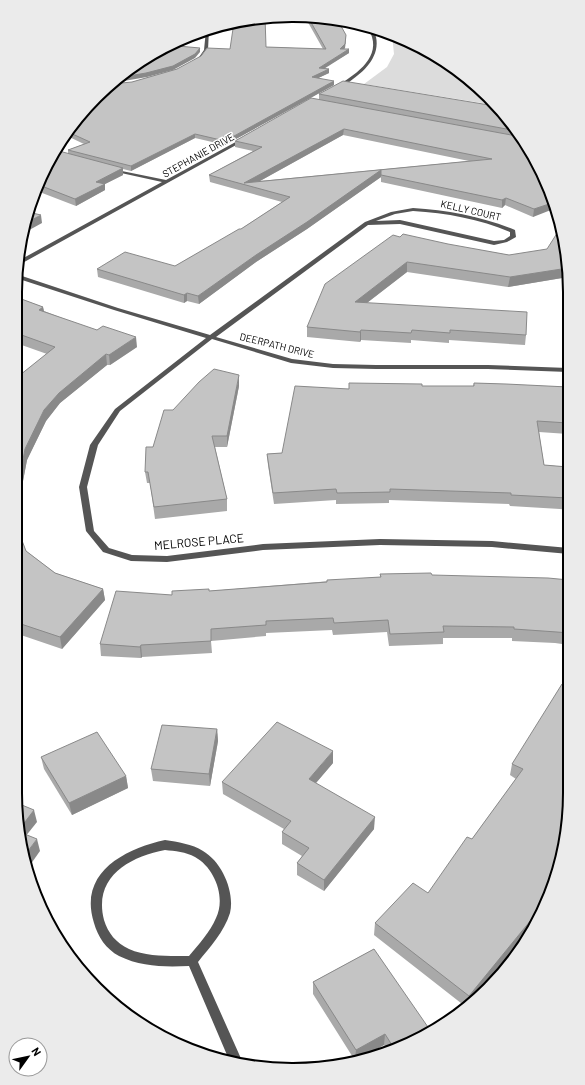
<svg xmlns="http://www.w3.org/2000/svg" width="585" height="1085" font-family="Barlow,sans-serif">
<rect width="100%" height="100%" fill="#fff"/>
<!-- green -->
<path fill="#dcdcdc" d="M392,34L431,52L476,84L494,105L364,84L387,67L394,54Z"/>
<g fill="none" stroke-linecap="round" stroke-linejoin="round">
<!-- street -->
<g fill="#555" fill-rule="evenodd">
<path d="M365,26L369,27C372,30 375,33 376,37C380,55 366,70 353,79C348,83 342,88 337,88V86C353,76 379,60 372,37C371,33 367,29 365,26Z"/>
<path d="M209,29L208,50L199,60H197L204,50L206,30Z"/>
<path d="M243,138L247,139L17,266L18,261L162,182L112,171V169L166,180Z"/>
<path d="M413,208C448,210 483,217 515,230L516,237L507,242L494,245L400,224L368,225L216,337L292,359L333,364L376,365H488L568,368V372L488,369H376L333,368L291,363L212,339L120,411L98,445L87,487L94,531L109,548L132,555L167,556L263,544L380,539L492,541L569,548V554L492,547L380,545L263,550L167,562L131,561L103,552L86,531L79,487L90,445L115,409L206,338L114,310L16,278V274L118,308L210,335L365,222L391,212ZM413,211C446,213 480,219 510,232V236L504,240L494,241L400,220L376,221L395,214Z"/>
<path d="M165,840C178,842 192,844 203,851C222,862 235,892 230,913C224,932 210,947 198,962L243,1063L230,1062L189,966C165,967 141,967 119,956C106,949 98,937 94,923C78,873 124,849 165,840ZM165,850C175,851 186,852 195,857C215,868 226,898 216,918C210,932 199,944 189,956C170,956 147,957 129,949C116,943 108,933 104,920C93,877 129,857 165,850Z"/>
</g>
</g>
<!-- wall -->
<g fill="#a9a9a9" fill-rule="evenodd">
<path d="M305,17H328L346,39L345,48L344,49H349V53L324,68L329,69V73L318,78L334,85L225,145L195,138L131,171L123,169V175L105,184V190L76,206L37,191L52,154H68V150L84,144L65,135L84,110L132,82L177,69L230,49L266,47L323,49Z"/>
<path d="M319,94L495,106L523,139L555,203L533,217L505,205L502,208L381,182V177L307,229L256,262L199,304L187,301L184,303L98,277L97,269L175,266L241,229L282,202L210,182L209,175L253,151L235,147V141L319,100ZM343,135L469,161L260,181Z"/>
<path d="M400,237L509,255L568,257V277L508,287L407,272L367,303L526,335L525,345L449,340V343L411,340V343L361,340L360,342L307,337V327Z"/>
<path d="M16,297L43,307L44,311L137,347L110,365H107L60,403L46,421L27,460L23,481L21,510L23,544L26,551L55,573L103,589L105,600L62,649L15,633V379L47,354L16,343Z"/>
<path d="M474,383L568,387V434L539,432L544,465L568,467V510L560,509L510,506L509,504L389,500V503L336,504V500L274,504L268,465L267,454L282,453L422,386H473Z"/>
<path d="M239,386L227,447H215L227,499V511L155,519L150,483H147L145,472L153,447L173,410Z"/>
<path d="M380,574L569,580V645L555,643L512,641V638H443V644L389,646L387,632L333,635L332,630L266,633V636L211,641L212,653L142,657L141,658L101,656L100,644L172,595L209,591L380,577Z"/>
<path d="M569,687L560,865L533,931L531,934L528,932L469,1005L466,1007L374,935L375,923L428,893L472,839L516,779L510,775L512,764Z"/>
<path d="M217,729L218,741L210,786L153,781L151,769Z"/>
<path d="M41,757L126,776L128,788L72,815L44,769Z"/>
<path d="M333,763L316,783L374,829L324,891L297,875V863L302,856L282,844V832L284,829L223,794L222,782Z"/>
<path d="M374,949L399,1049L388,1051L384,1045L362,1057L354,1059L313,994V982Z"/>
</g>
<!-- shaded-wall -->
<g fill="#898989">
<path d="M346,35L345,48L340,53V49Z"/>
<path d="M200,48V52L195,58L173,70L147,77L112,83L117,78Z"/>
<path d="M349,49V53L319,72V68Z"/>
<path d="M329,69V73L312,81V77Z"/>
<path d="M334,81V85L225,145V141Z"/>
<path d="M344,129L343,135L251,186L244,183Z"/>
<path d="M195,134V138L131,171V166Z"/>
<path d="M123,168V175L105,184V190L76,206L75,199L96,182Z"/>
<path d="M381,170V177L307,229L256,262L199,304L198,296L256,255Z"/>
<path d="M506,198L505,205L502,208V200Z"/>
<path d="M555,202L556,208L533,217L534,209Z"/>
<path d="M41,215L42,223L22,234L24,224Z"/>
<path d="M407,262V272L355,312V302Z"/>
<path d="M568,268V277L508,287L510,277Z"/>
<path d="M187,293V301L184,303V295Z"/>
<path d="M43,307L45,317L39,310Z"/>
<path d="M361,330V340L360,342V332Z"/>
<path d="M136,337L137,347L110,365L109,355Z"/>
<path d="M106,354L107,365L60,403L46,421L27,460L23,481L21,510L23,550L21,538L19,499L21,470L25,449L44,410L59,393Z"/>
<path d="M239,375V386L227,447V436Z"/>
<path d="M103,589L105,600L62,649L60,637Z"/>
<path d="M141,645L142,657L141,658L140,647Z"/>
<path d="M217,729L218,741L210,786L209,774Z"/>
<path d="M333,751V763L309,791V779Z"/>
<path d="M126,776L128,788L72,815L69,803Z"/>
<path d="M34,810L37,822L25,837L23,839L21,826Z"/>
<path d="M375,817L374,829L324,891V880Z"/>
<path d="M37,839L40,851L28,868L25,855Z"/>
<path d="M531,920L528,932L469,1005L467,1006L469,996Z"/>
<path d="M385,1034L384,1045L362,1057L355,1059L356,1050Z"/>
</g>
<!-- building -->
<g fill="#c4c4c4" stroke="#898989" fill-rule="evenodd">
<path d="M265,17L266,47L326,49L308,17H328L337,19L346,35L345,44L340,49H349L319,68L329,69L312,77L334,81L225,141L195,134L131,166L68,150L90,142L68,132L84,110L111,84L132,82L177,69L201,56L207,48L230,49L234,22Z"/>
<path d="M178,41V46L200,48L195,54L173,66L146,73L117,78L123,72L170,44Z"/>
<path d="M343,81L495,106L517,131L319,94Z"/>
<path d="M311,98L522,137L523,139L537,166H536L538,167L555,202L534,209L506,198L502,200L381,175V170L307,222L256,255L198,296L187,293L184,295L97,269L125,252L175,266L239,229H241L290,197L209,175L262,147L235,141ZM344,129L492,159L244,183Z"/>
<path d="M59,151L123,168L96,182L105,184L75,199L39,185L52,154Z"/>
<path d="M28,212L41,215L24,224L25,220Z"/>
<path d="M561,227L568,257V268L510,277L407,262L355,302L527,312L526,335L450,330V333L412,330L411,333L361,330L360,332L307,327L325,284L393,235L400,237L403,234L448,244L509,255L547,249Z"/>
<path d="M16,297L43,307L39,310L97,330L103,326L136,337L109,355L106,354L59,393L44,410L25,449L21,470L19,499L21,538L26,551L55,573L103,589L60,637L15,622V379L55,347L16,333Z"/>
<path d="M214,369L239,375L227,436H212L227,499L154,507L148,472H145L146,447H153L164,410H173L199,382Z"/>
<path d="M349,383L422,384V386H474V383L506,384L568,387V423L537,421L544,465L568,467V498L511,495V493L390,489V492L337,493L336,489L273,493L267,454L282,453L295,386L349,389Z"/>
<path d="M431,573L432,575L548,578L569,580V633L557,632L514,629V627L443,626L444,632L390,634L388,620L334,623L333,618L266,621V625L211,629V641L141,645L140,647L100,644L116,591L172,595V591L209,589V591L327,582V580L381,577L380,574Z"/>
<path d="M562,684L569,687V810L560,865L536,923L531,920L469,996L375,923L413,883L428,893L467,837L472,839L523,769L512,764Z"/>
<path d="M277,722L333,751L309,779L375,817L324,880L297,863L309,848L282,832L291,821L222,782Z"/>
<path d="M162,725L217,729L209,774L151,769Z"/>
<path d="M97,732L126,776L69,803L41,757Z"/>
<path d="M17,803L34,810L22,826H21Z"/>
<path d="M22,833L37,839L25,855Z"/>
<path d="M374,949L430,1030L399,1049L395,1050L385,1034L356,1050L313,982Z"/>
</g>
<g text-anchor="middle" stroke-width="3" stroke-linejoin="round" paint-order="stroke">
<!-- far-street labels -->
<g font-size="10" fill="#000" stroke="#fff">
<text transform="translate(198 155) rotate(-29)" y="4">STEPHANIE DRIVE</text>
<text transform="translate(471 210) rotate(13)" y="4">KELLY COURT</text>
<text transform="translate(277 345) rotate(14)" y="4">DEERPATH DRIVE</text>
</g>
<!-- street labels -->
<g font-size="12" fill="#000" stroke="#fff">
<text transform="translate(199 542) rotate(-5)" y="4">MELROSE PLACE</text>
</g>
</g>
<!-- crop -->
<path d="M0 0H585V1085H0ZM292 22H293A270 270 0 0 1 563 292V793A270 270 0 0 1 293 1063H292A270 270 0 0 1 22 793V292A270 270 0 0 1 292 22Z" fill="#ebebeb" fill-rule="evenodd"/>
<path fill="none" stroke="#000" stroke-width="2" d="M292 22H293A270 270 0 0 1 563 292V793A270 270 0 0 1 293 1063H292A270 270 0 0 1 22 793V292A270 270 0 0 1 292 22Z"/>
<!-- north arrow -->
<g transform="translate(28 1057) rotate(57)"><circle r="19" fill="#ffffff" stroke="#999999"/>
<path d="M0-3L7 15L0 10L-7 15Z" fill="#000000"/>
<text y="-6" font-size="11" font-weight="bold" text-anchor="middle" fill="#000000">N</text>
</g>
</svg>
